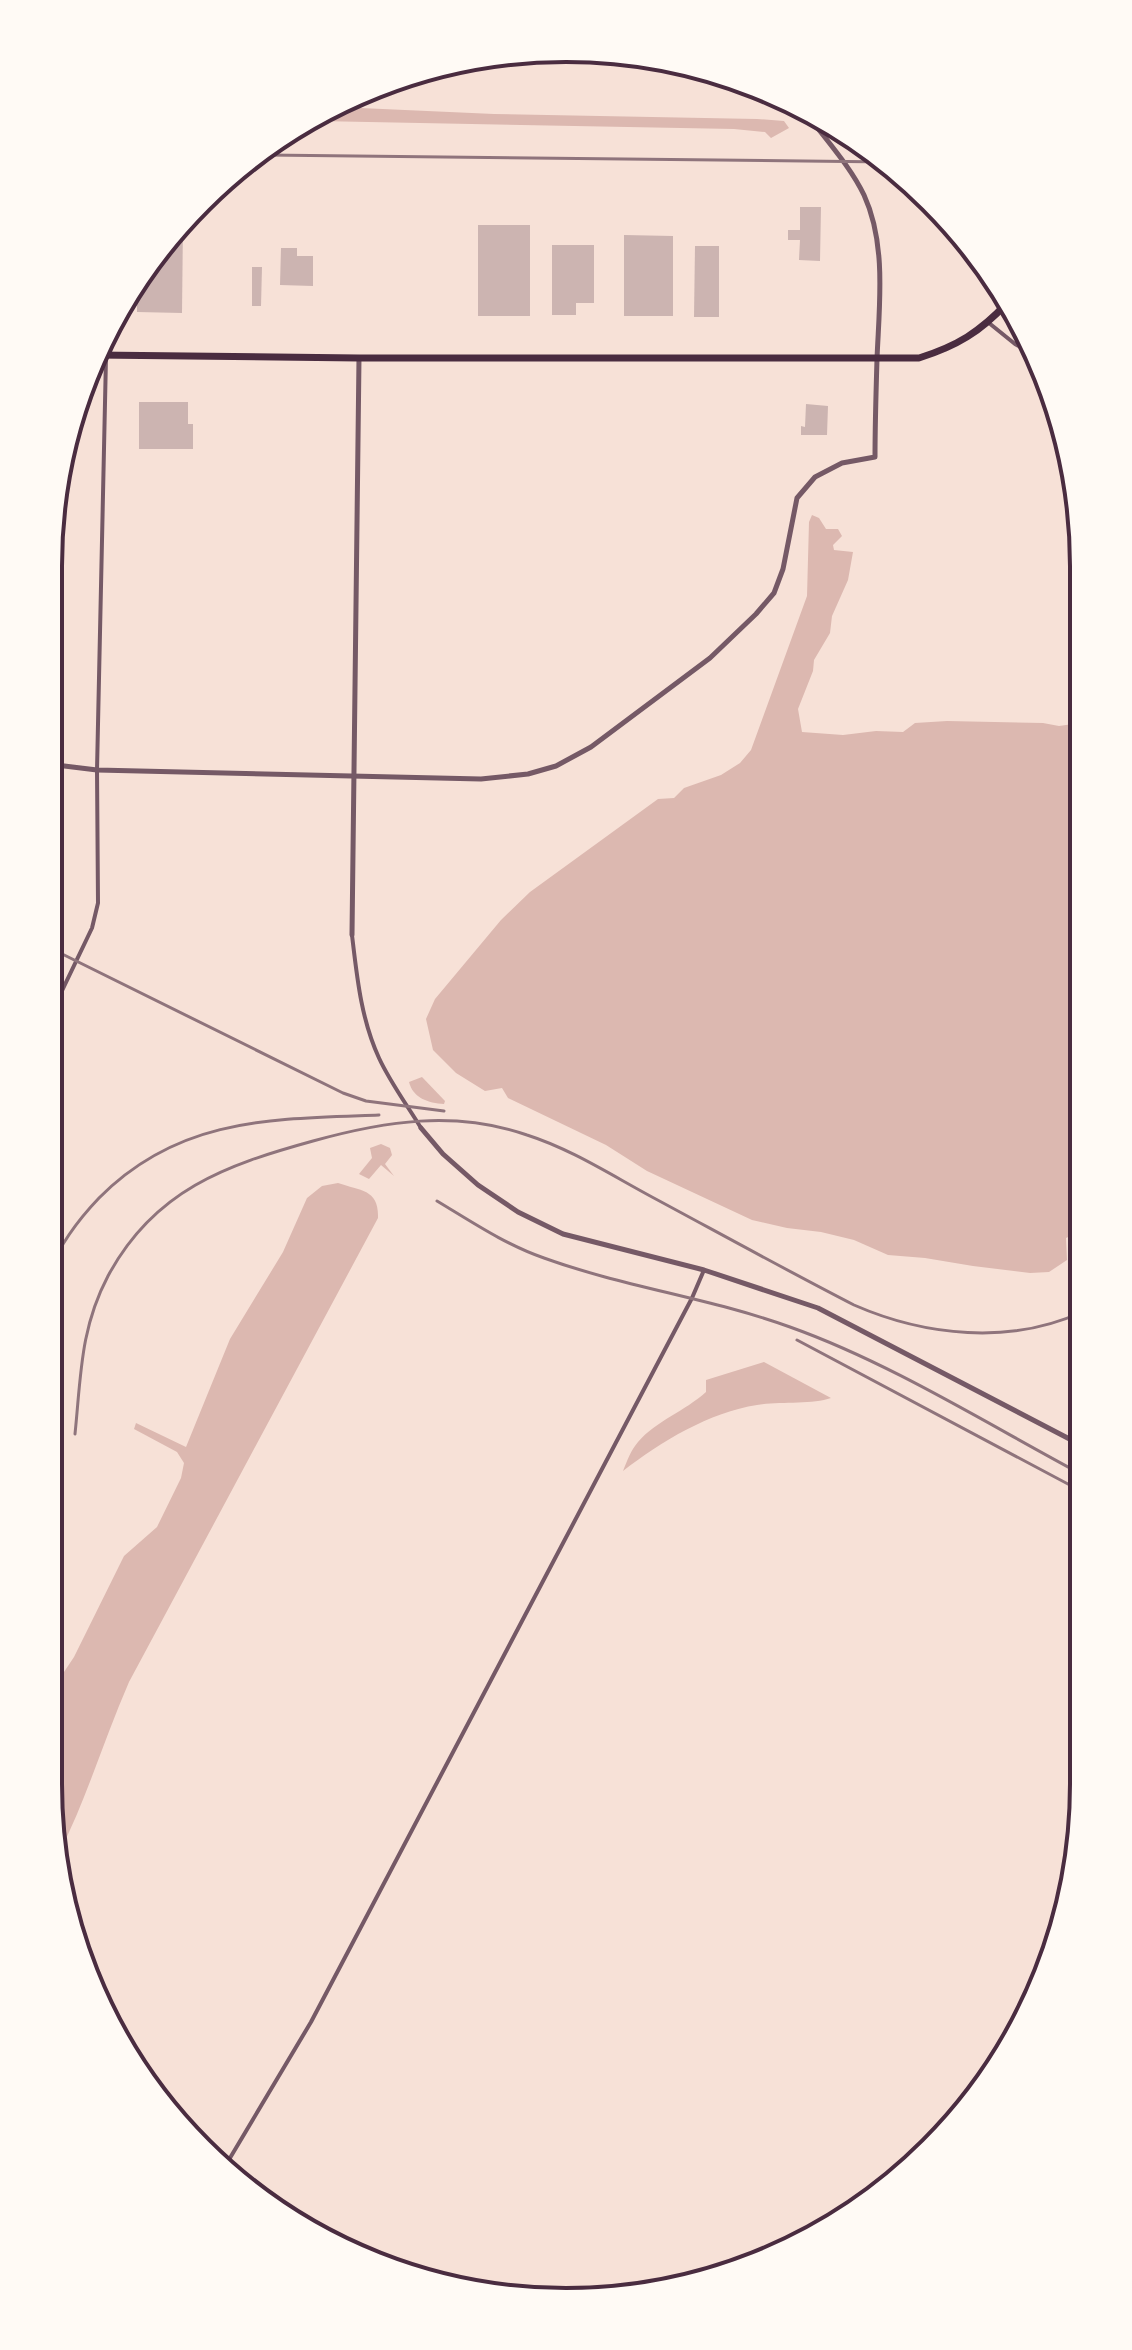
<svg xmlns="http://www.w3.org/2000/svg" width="1132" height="2350" font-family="'Libre Baskerville',serif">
<rect width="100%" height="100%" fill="#f7e1d7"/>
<!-- water -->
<g fill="#dcb8b0">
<path d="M338,107L494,114L757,119L784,121L789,128L771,138L765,132L734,129L317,121Z"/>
<path d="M812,515L819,518L826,529H838L842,536L833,545L834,550L853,552L848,580L832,616L830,633L814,660L813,671L798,709L802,732L843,735L876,731L903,732L915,723L947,721L1043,723L1059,726L1080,723L1082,1231L1066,1238L1067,1260L1049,1272L1030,1273L973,1266L925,1258L888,1255L854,1240L821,1232L787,1228L752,1220L647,1171L606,1145L508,1098L502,1088L485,1091L456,1073L433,1050L426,1019L435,999L501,920L530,892L658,799L674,798L684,788L721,775L740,763L751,750L807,596L809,522Z"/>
<path d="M422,1077L445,1101L444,1104C428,1103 413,1098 409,1082Z"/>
<path d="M381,1144L390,1148L392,1155L385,1164L394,1176L381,1165L369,1179L359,1174L372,1158L370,1148Z"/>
<path d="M338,1183C361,1191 379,1189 378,1218L129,1682C104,1739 87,1798 59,1853L48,1784V1696L74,1657L124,1556L157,1527L181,1478L184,1463L177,1452L134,1429L136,1423L186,1447L230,1339L283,1252L307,1198L322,1186Z"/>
<path d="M764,1362L831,1398C812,1405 779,1401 757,1405C710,1412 660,1442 623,1471C627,1461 631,1450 638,1442C656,1421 685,1411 706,1392V1380Z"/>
</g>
<!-- building -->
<g fill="#ccb4b1">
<path d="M800,207H821L820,261L799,260L800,240H788V230H800Z"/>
<path d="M183,224L182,313L137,312V293Z"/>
<rect x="478" y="225" width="52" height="91"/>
<path d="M624,235L673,236V316H624Z"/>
<path d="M552,245H594V303H576V315H552Z"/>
<path d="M695,246H719V317H694Z"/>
<path d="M281,248H297V256H313V286L280,285Z"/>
<path d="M252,267H262L261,306H252Z"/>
<path d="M139,402H188V424H193V449H139Z"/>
<path d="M806,404L828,406L827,435H801V426L805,427Z"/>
</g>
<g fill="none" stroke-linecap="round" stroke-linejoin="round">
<!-- minor -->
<g stroke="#755966" stroke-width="4">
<path d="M989,323L1015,344L1038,357"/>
<path d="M352,935C357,977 361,1019 379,1058C390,1082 407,1105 421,1128"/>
<path d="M48,1020L92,928L98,903L97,770L106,357"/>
<path d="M227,2163L311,2022L692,1298L704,1270"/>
</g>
<!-- tertiary -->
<g stroke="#755966" stroke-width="5">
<path d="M48,764L97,770L481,779L528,774L556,766L591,747L710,658L756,614L774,593L783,569L797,498L815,477L842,463L875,457C875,425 876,392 877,359C879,307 887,245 864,195C849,164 824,138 804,110"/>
<path d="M352,935L359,358"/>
<path d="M421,1128L443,1154L478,1185L518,1212L563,1234L704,1270L818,1308L1083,1446"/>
</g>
<!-- trunk -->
<path stroke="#4a2c40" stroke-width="7" d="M96,355L359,358H919C957,346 980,332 1007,303"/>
<!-- rail -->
<g stroke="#8f747c" stroke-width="3">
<path d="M266,155L888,162"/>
<path d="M894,179L904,178"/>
<path d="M48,947L343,1093L366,1101L444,1111"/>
<path d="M437,1201C472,1222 506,1245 544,1258C624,1287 710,1298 790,1327C891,1363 989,1425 1083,1475"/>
<path d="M48,1274C59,1246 78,1220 99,1198C179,1117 272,1119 379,1115"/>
<path d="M797,1340L1083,1492"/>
<path d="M75,1434C81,1376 80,1329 108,1276C154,1190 226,1165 313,1141C385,1121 455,1110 527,1135C571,1149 611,1175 652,1197C719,1233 786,1270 854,1305C925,1336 1010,1345 1082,1312"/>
</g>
</g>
<!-- crop -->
<path d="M0 0H1132V2350H0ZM566 62H566A504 504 0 0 1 1070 566V1784A504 504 0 0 1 566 2288H566A504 504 0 0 1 62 1784V566A504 504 0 0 1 566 62Z" fill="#fffaf5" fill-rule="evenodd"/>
<path fill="none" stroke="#4a2c40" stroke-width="4" d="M566 62H566A504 504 0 0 1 1070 566V1784A504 504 0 0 1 566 2288H566A504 504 0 0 1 62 1784V566A504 504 0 0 1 566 62Z"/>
</svg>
